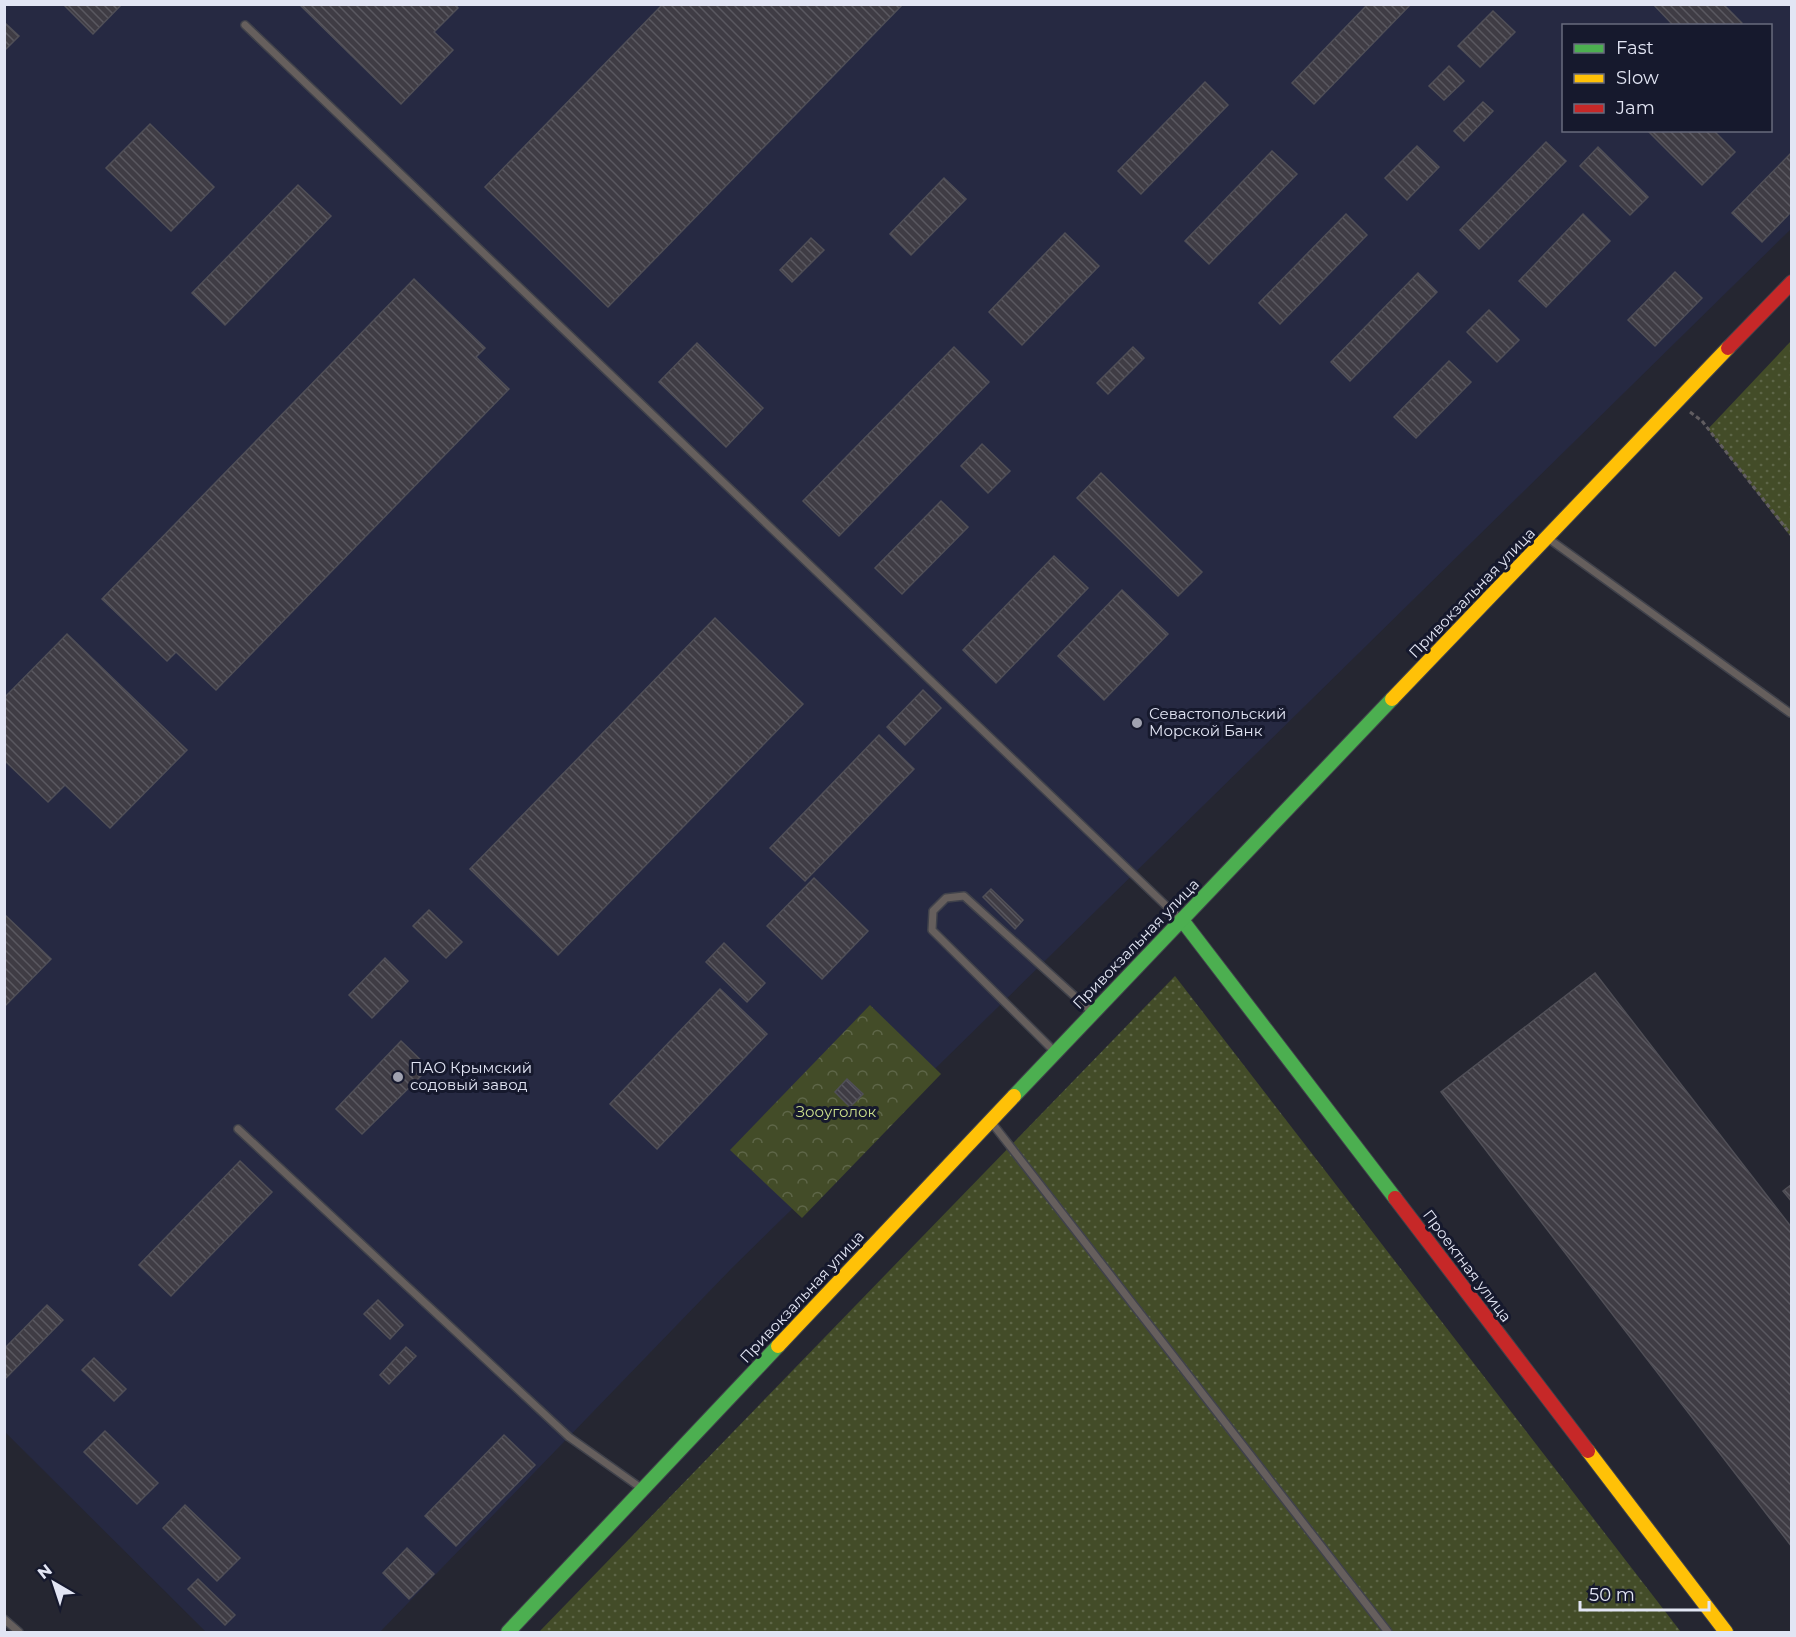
<svg xmlns="http://www.w3.org/2000/svg" width="1796" height="1637" font-family="Montserrat,sans-serif">
<defs>
<pattern id="grass-dots" width="8" height="8" patternUnits="userSpaceOnUse" patternTransform="scale(1.5)"><rect width="8" height="8" fill="#434c28"/><path d="M2 2h.1M6 6h.1" fill="none" stroke="#5e6648" stroke-width="1.8" stroke-linecap="round"/></pattern>
<pattern id="park-crowns" width="20" height="18" patternUnits="userSpaceOnUse" patternTransform="scale(1.5)"><rect width="20" height="18" fill="#434c28"/><path d="M2 6a3 3 0 1 1 6 0M12 15a3 3 0 1 1 6 0" fill="none" stroke="#5e6648"/></pattern>
<pattern id="building-back-hatch" width="6" height="6" patternUnits="userSpaceOnUse" patternTransform="scale(1.5)"><rect width="6" height="6" fill="#3f3c44"/><path d="M-1 5l2 2M0 0l6 6M5-1l2 2" fill="none" stroke="#5a5860"/></pattern>
</defs>
<rect width="100%" height="100%" fill="#252631"/>
<!-- built -->
<path fill="#262942" fill-rule="evenodd" d="M4,5H1791V229L732,1268L380,1632H206L5,1432ZM1564,26H1770V130H1564Z"/>
<!-- grass -->
<g fill="url(#grass-dots)">
<path d="M1791,341V537L1708,429Z"/>
<path d="M1175,976L1681,1632H539Z"/>
</g>
<!-- park -->
<path fill="url(#park-crowns)" d="M870,1005L941,1074L802,1218L730,1150Z"/>
<!-- building -->
<g fill="url(#building-back-hatch)" stroke="#504f57" stroke-width="1.5">
<path d="M63,4H122L93,34Z"/>
<path d="M299,4H455L458,8L434,32L453,50L401,104Z"/>
<path d="M663,4H903L608,307L485,187Z"/>
<path d="M1368,4H1411L1314,104L1292,83Z"/>
<path d="M1653,4H1723L1742,23L1740,26H1674Z"/>
<path d="M1493,11L1515,32L1480,67L1458,46Z"/>
<path d="M4,22L19,36L4,51Z"/>
<path d="M1449,66L1464,81L1444,100L1429,86Z"/>
<path d="M1205,82L1228,105L1141,194L1118,171Z"/>
<path d="M1483,102L1493,111L1464,141L1454,131Z"/>
<path d="M150,124L214,187L171,231L106,168Z"/>
<path d="M1647,130H1713L1735,152L1702,185Z"/>
<path d="M1546,142L1566,161L1479,249L1460,230Z"/>
<path d="M1417,146L1439,167L1407,200L1385,178Z"/>
<path d="M1598,147L1648,197L1630,215L1580,166Z"/>
<path d="M1272,151L1297,174L1209,264L1185,241Z"/>
<path d="M1792,152V211L1762,242L1732,213Z"/>
<path d="M944,178L966,199L911,255L890,234Z"/>
<path d="M298,185L331,216L225,325L192,293Z"/>
<path d="M1346,214L1367,235L1280,324L1259,303Z"/>
<path d="M1583,214L1610,241L1546,307L1519,281Z"/>
<path d="M1065,233L1099,266L1022,345L989,312Z"/>
<path d="M811,238L824,250L792,282L780,270Z"/>
<path d="M1675,272L1702,298L1655,346L1628,320Z"/>
<path d="M1418,273L1437,292L1350,381L1331,362Z"/>
<path d="M414,279L485,348L476,357L509,389L216,690L176,652L167,661L102,599Z"/>
<path d="M1489,310L1519,340L1497,362L1467,332Z"/>
<path d="M697,343L763,408L726,447L659,382Z"/>
<path d="M954,347L989,382L839,536L803,501Z"/>
<path d="M1133,347L1144,358L1108,394L1097,383Z"/>
<path d="M1449,361L1471,382L1416,438L1394,417Z"/>
<path d="M982,444L1010,471L988,493L961,466Z"/>
<path d="M1101,473L1202,572L1178,596L1077,498Z"/>
<path d="M941,501L968,527L902,594L875,568Z"/>
<path d="M1054,556L1088,588L996,683L963,650Z"/>
<path d="M1122,590L1168,634L1104,700L1058,656Z"/>
<path d="M715,618L803,704L558,955L470,869Z"/>
<path d="M67,634L187,750L110,828L65,785L48,802L4,760V698Z"/>
<path d="M923,690L941,708L905,745L887,727Z"/>
<path d="M879,735L914,769L805,881L770,848Z"/>
<path d="M814,878L868,931L822,979L767,926Z"/>
<path d="M991,889L1023,920L1015,929L983,897Z"/>
<path d="M429,910L462,942L446,958L413,926Z"/>
<path d="M4,914L51,959L4,1007Z"/>
<path d="M724,943L765,983L747,1002L706,962Z"/>
<path d="M385,958L408,981L372,1018L349,995Z"/>
<path d="M1595,973L1792,1228V1547L1441,1092Z"/>
<path d="M720,989L767,1034L657,1149L610,1104Z"/>
<path d="M401,1041L429,1068L362,1134L336,1109Z"/>
<path d="M847,1079L863,1094L850,1107L835,1092Z"/>
<path d="M240,1161L272,1192L171,1296L139,1265Z"/>
<path d="M1792,1184V1202L1783,1191Z"/>
<path d="M378,1300L403,1325L390,1339L364,1314Z"/>
<path d="M47,1305L63,1320L4,1380V1349Z"/>
<path d="M406,1347L416,1356L389,1384L380,1375Z"/>
<path d="M94,1358L126,1389L114,1401L82,1370Z"/>
<path d="M105,1431L158,1483L137,1504L84,1452Z"/>
<path d="M504,1435L535,1465L456,1546L425,1516Z"/>
<path d="M185,1505L240,1558L217,1581L163,1528Z"/>
<path d="M407,1548L434,1574L409,1599L383,1573Z"/>
<path d="M198,1579L235,1615L225,1625L188,1589Z"/>
</g>
<g fill="none" stroke-linecap="round" stroke-linejoin="round">
<!-- lane casing -->
<g stroke="#40424b" stroke-width="10">
<g id="lane">
<path d="M245,25L1180,919"/>
<path d="M1549,539L1790,713"/>
<path d="M1054,1051L932,930L933,911L946,898L964,896L1091,1011"/>
<path d="M992,1123L1388,1632"/>
<path d="M238,1129L569,1437L641,1488"/>
<path d="M4,1619L19,1632"/>
</g>
</g>
<!-- fast casing -->
<g stroke="#40424b" stroke-width="16">
<g id="fast">
<path d="M1182,920L1395,1198"/>
<path d="M1014,1096L1392,699"/>
<path d="M508,1632L778,1346"/>
</g>
</g>
<!-- slow casing -->
<g stroke="#40424b" stroke-width="16">
<g id="slow">
<path d="M1392,699L1728,348"/>
<path d="M778,1346L1014,1096"/>
<path d="M1588,1451L1726,1632"/>
</g>
</g>
<!-- jam casing -->
<g stroke="#40424b" stroke-width="16">
<g id="jam">
<path d="M1728,348L1792,282"/>
<path d="M1395,1198L1588,1451"/>
</g>
</g>
<!-- path -->
<path stroke="#615d61" stroke-width="3" stroke-dasharray="4.5 3" stroke-linecap="butt" d="M1690,412L1702,421L1792,536"/>
<!-- lane -->
<use href="#lane" stroke="#665f5d" stroke-width="7"/>
<!-- fast -->
<use href="#fast" stroke="#4caf50" stroke-width="14"/>
<!-- slow -->
<use href="#slow" stroke="#ffc107" stroke-width="14"/>
<!-- jam -->
<use href="#jam" stroke="#c62828" stroke-width="14"/>
</g>
<!-- markers -->
<g fill="#a0a2b0" stroke="#16192d" stroke-width="2">
<circle cx="1137" cy="723" r="6"/>
<circle cx="398" cy="1077" r="6"/>
</g>
<g text-anchor="middle" stroke-width="6" stroke-linejoin="round" paint-order="stroke">
<!-- street labels -->
<g font-size="15" fill="#e2e5f4" stroke="#16192d">
<text transform="translate(1472 593) rotate(-46)" y="5">Привокзальная улица</text>
<text transform="translate(1136 944) rotate(-46)" y="5">Привокзальная улица</text>
<text transform="translate(1467 1266) rotate(53)" y="5">Проектная улица</text>
<text transform="translate(802 1297) rotate(-47)" y="5">Привокзальная улица</text>
</g>
<!-- poi labels -->
<g font-size="15" fill="#e2e5f4" stroke="#16192d" text-anchor="start">
<text x="1149" y="719">Севастопольский<tspan x="1149" dy="17">Морской Банк</tspan></text>
<text x="410" y="1073">ПАО Крымский<tspan x="410" dy="17">содовый завод</tspan></text>
</g>
<!-- park labels -->
<g font-size="15" fill="#cade8b" stroke="#16192d">
<text x="836" y="1117">Зооуголок</text>
</g>
</g>
<!-- border -->
<rect width="1796" height="1637" fill="none" stroke="#e2e5f4" stroke-width="12"/>
<!-- legend -->
<rect x="1562" y="24" width="210" height="108" fill="#16192d" stroke="#686b7d" stroke-width="1.5"/>
<rect x="1574" y="44" width="30" height="9" fill="#4caf50" stroke="#686b7d" stroke-width="1.5"/>
<text x="1616" y="54" font-size="18" fill="#e2e5f4">Fast</text>
<rect x="1574" y="74" width="30" height="9" fill="#ffc107" stroke="#686b7d" stroke-width="1.5"/>
<text x="1616" y="84" font-size="18" fill="#e2e5f4">Slow</text>
<rect x="1574" y="104" width="30" height="9" fill="#c62828" stroke="#686b7d" stroke-width="1.5"/>
<text x="1616" y="114" font-size="18" fill="#e2e5f4">Jam</text>
<!-- north arrow -->
<g transform="translate(54 1583) rotate(321)" stroke="#16192d" stroke-width="4.5" paint-order="stroke">
<path d="M0-4.5L10 22L0 15L-10 22Z" fill="#e2e5f4"/>
<text y="-9" font-size="16" font-weight="bold" text-anchor="middle" fill="#e2e5f4">N</text>
</g>
<!-- scale -->
<path d="M1580 1601v9h129v-9" fill="none" stroke="#e2e5f4" stroke-width="3"/>
<text x="1589" y="1601" font-size="18" fill="#e2e5f4" stroke="#16192d" stroke-width="4.5" paint-order="stroke">50 m</text>
</svg>
